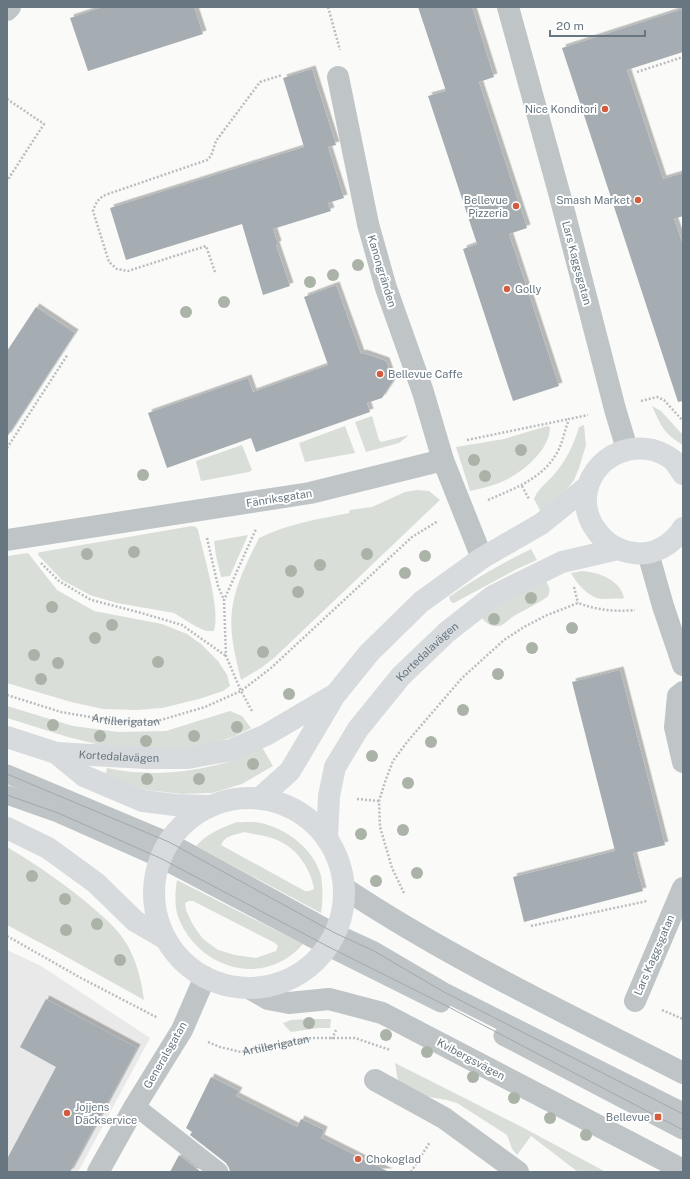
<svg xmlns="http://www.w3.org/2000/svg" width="690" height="1179" font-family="'Public Sans',sans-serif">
<defs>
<filter id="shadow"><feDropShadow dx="3.5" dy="-3.5" stdDeviation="0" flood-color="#0004"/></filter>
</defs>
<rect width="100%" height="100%" fill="#fafaf8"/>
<!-- built -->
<path fill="#e8e9e8" d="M7,950L41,966L150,1038L78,1172H7Z"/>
<!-- green -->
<g fill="#daded8" fill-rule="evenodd">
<path d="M652,406L661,411L680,432L683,434V445C664,434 661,426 652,406Z"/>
<path d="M372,416L379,440L381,442L409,435L399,443L366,452L355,422Z"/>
<path d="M584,425L586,445L579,468L574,480L561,497L541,512L534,499C538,489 545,484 552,477C564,464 574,445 579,427Z"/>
<path d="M345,426L355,453L305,462L299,443Z"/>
<path d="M547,426L550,427C550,449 526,469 508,479C496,485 483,488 470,491L456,447L504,439Z"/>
<path d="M242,445L252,470L249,472L201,481L196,461Z"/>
<path d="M417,490L429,491L440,500L274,658L261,668L241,680C235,656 228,628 233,604C237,581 249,558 259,538C287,524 319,519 349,513L350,510L372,507L405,492Z"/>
<path d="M192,526L196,527L198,530C203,554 221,609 214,631H206L195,626L174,613L117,603L90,595L62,580L38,555L39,552H41Z"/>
<path d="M248,535L230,576L221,577L216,556L214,541Z"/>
<path d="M531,549L537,560L517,569L454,603L451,602L449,597C475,578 503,563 531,549Z"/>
<path d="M28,553L57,590L94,611L162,624L187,634L201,644L218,661L227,675L230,686L223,691L199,699L162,708L137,710L103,709L71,702L7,683V556Z"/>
<path d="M582,571C598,572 619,579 624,597L622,599C616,598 609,599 603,599C590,599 576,583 571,573Z"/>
<path d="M546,581C549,586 551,591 548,596C545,600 518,613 511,618C507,621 503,626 498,626C491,627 486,623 482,618L499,604Z"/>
<path d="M7,706L73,726L118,732L166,731L230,711L242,716L251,728L233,737L202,747L116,749L68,737L7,718Z"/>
<path d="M262,747L273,766L242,784L212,793L182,794L146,790L107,775L106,772L107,768C148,777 191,773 231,761C242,757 252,752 262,747Z"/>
<path d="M237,822C244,823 254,821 261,823C287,829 314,849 321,876C323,888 323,900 321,913L196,846C208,833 221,828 237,822ZM244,832C256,835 270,836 281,842C298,850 311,870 314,889L309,891H305L221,845C225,835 235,835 244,832Z"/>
<path d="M7,847C37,865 65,884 92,907C107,920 122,933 130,950C138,967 142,983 144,1000L65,956L7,925Z"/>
<path d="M177,880L303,944C265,988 200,970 179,919C174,907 175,893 177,880ZM189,901H193L275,943L278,946L276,951L256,958L235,955L218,950L203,939L193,925L186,910L185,903Z"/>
<path d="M308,1019H331L330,1028H318L291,1032L285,1026L283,1023L291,1020Z"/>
<path d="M395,1063L520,1126L606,1172H578L531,1136L517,1155L512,1149L507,1135L457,1103L447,1100L423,1096L398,1081Z"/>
</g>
<!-- building -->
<g fill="#a5adb2" filter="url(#shadow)">
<path d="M103,7H194L203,34L88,71L70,18Z"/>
<path d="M418,7H472L494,77L479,82L527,228L509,234L559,386L513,401L463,249L477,244L428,96L446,91Z"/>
<path d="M683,9V52L627,70L663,179L683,173V216L674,219L683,245V401L678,402L562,48Z"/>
<path d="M312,69L336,145L328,147L344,198L328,203L331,211L273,229L278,244L276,245L290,286L263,295L242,224L126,260L110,208L304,147L283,78Z"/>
<path d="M336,285L361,354L363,353L386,361L393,381L382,398L367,403L370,412L256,452L251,438L167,468L148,413L248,378L253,392L328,365L304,297Z"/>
<path d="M36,307L75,333L7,437V351Z"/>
<path d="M620,670L665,845L633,853L643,891L524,922L513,877L615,851L572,682Z"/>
<path d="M46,999L137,1048L70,1172H7V1159L56,1067L20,1047Z"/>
<path d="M211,1077L239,1091L236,1096L297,1127L301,1119L324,1130L321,1138L389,1172H230L229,1168L226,1163L190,1135L192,1132L186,1128Z"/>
<path d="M179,1155L201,1172H170Z"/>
</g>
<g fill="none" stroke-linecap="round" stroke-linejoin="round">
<!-- path -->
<g stroke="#babdc0" stroke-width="2.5" stroke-dasharray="2 2" stroke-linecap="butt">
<path d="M328,7L340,50"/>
<path d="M637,72L683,57"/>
<path d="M7,99L44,124L7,181"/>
<path d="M215,272L206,246L128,271L117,269L109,262L93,211C96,202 99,197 108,194L207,160L211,156L216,141L260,82L282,75"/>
<path d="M641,401L657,397L664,400L683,421"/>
<path d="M467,440L569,419"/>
<path d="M7,448L68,354"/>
<path d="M522,486L529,499"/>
<path d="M488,500C515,488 543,479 558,451C563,441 565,429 569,419L588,415"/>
<path d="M207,538L218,586L224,600"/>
<path d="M41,563L59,581L91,600L138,612L182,625L226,656"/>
<path d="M574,587L578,603"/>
<path id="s1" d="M7,695L61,712L114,721L154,722L205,707L241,691L271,668L412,537L438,521"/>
<path d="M252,711L241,691L226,656L224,600L256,529"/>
<path d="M357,799L379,801"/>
<path d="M404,893L392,868L380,827L379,801L385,782L393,761L407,742L462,678L504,640L524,627L545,616L578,603C597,610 615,612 635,610"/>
<path d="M531,926L647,901"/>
<path d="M7,936L81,978L158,1018"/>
<path d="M662,1010L683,1019"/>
<path d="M332,1039L336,1030"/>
<path id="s2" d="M208,1042L220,1047L241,1052L311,1038H355L390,1050"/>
<path d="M411,1172L430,1142"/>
</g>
<!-- service -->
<g stroke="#bfc4c7" stroke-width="19">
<path d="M7,774L169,842L335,933L374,951L444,992L683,1112"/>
<path d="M7,795L58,813L160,858L327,946L441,1003"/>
<path d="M503,1036L683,1130"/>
<path d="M135,1106L219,1172"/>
</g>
<!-- minor -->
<g stroke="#bfc4c7" stroke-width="22">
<path d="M508,7L560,196L615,409L627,449"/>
<path d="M7,10L10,7"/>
<path d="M338,77L368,224L386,288L423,392L443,460L482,558"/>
<path d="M7,540L310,493L443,460"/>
<path d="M648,553L663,606L683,665"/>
<path d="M683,692L678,696L675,727L683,762"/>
<path d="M635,1001L683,888"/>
<path d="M375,1080L444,1118L518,1172"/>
<path d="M98,1172L135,1106L182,1030L205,977"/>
</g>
<!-- tertiary -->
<g stroke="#bfc4c7" stroke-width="22">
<path d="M344,888C451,959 568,1014 683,1073"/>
<path d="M249,988L268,999L289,1003L329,999L382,1013L683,1170"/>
</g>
<!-- secondary -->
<g stroke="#d8dbde" stroke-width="22">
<path d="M683,474C680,470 677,465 674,461C668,456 660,452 653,450C605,439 567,490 596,530C605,543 618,551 634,553C654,556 673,544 683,528"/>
<path d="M7,737L56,753L84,776L143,801L175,805L208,806"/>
<path id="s3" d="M56,753L146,758H188L231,750L266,735L334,695"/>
<path d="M260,798L290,771L335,695L369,653L421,602L482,558L541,524L588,486"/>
<circle cx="249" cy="893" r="95"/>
<path d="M7,828L48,848L96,883L135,921L166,939"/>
<path id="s4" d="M327,839L329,796L335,767L358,729L401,676L447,632L493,596L562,562L618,549"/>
</g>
<!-- tram -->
<g stroke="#a2a8ad" stroke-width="1">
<path d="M7,774L169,842L335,933L374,951L444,992L683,1114"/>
<path d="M7,795L58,813L160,858L327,946L439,1002L683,1130"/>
</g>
</g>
<!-- trees -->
<g fill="#abb3a8">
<circle cx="358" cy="265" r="6"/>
<circle cx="333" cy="275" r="6"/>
<circle cx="310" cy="282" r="6"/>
<circle cx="224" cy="302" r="6"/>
<circle cx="186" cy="312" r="6"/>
<circle cx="521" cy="450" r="6"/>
<circle cx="474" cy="460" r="6"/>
<circle cx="143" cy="475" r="6"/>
<circle cx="485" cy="476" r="6"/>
<circle cx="134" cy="552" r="6"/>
<circle cx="87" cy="554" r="6"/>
<circle cx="367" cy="554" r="6"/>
<circle cx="425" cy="556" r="6"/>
<circle cx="320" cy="565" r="6"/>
<circle cx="291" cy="571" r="6"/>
<circle cx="405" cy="573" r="6"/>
<circle cx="298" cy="592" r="6"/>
<circle cx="531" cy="598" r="6"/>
<circle cx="52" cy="607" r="6"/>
<circle cx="494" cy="619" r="6"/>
<circle cx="112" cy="625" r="6"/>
<circle cx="572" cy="628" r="6"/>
<circle cx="95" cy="638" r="6"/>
<circle cx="532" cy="648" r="6"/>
<circle cx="263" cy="652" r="6"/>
<circle cx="34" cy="655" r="6"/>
<circle cx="158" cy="662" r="6"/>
<circle cx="58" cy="663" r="6"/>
<circle cx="498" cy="674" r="6"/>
<circle cx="41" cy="679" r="6"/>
<circle cx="289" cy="694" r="6"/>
<circle cx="463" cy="710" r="6"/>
<circle cx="53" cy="725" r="6"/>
<circle cx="237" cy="727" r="6"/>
<circle cx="100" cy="736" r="6"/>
<circle cx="194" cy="736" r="6"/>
<circle cx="146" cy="741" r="6"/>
<circle cx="431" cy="742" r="6"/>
<circle cx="372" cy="756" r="6"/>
<circle cx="253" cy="764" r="6"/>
<circle cx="147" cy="779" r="6"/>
<circle cx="199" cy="779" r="6"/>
<circle cx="408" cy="783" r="6"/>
<circle cx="403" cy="830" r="6"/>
<circle cx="361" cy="834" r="6"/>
<circle cx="417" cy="873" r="6"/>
<circle cx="32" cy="876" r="6"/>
<circle cx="376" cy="881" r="6"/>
<circle cx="65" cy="899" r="6"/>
<circle cx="97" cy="924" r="6"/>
<circle cx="66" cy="930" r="6"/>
<circle cx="120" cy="960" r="6"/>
<circle cx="309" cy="1023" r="6"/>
<circle cx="386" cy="1035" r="6"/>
<circle cx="427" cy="1052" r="6"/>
<circle cx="473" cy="1077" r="6"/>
<circle cx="514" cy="1098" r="6"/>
<circle cx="550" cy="1118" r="6"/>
<circle cx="586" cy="1135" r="6"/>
</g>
<!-- markers -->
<g fill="#d35b3e" stroke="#fff" stroke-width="1.5">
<circle cx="605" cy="109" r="4"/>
<circle cx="638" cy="200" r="4"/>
<circle cx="516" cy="206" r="4"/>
<circle cx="507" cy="289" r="4"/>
<circle cx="380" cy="374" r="4"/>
<circle cx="67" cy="1113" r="4"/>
<rect x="654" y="1113" width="8" height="8" rx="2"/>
<circle cx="358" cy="1159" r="4"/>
</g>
<g text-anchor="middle" stroke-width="4" stroke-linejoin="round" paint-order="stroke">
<!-- poi labels -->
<g font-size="11" fill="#677680" stroke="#fff" text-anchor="end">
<text x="597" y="113">Nice Konditori</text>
<text x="508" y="204">Bellevue<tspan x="508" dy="13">Pizzeria</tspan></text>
<text x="630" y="204">Smash Market</text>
<text x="515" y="293" text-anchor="start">Golly</text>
<text x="388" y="378" text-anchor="start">Bellevue Caffe</text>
<text x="75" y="1111" text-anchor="start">Jojjens<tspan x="75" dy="13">Däckservice</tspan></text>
<text x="650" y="1121">Bellevue</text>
<text x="366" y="1163" text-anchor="start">Chokoglad</text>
</g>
<!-- street labels -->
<g font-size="11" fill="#677680" stroke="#fff">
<text transform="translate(577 263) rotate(75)" y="4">Lars Kaggsgatan</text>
<text transform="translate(382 271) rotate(73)" y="4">Kanongränden</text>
<text transform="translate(279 498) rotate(-9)" y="4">Fänriksgatan</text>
<text dy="4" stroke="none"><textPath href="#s4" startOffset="221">Kortedalavägen</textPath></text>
<text dy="4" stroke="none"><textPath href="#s1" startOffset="122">Artillerigatan</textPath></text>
<text dy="4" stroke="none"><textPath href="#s3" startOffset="63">Kortedalavägen</textPath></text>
<text transform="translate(654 955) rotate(-67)" y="4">Lars Kaggsgatan</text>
<text dy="4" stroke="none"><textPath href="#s2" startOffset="70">Artillerigatan</textPath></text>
<text transform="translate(165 1055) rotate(-60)" y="4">Generalsgatan</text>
<text transform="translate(471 1059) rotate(28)" y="4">Kvibergsvägen</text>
</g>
</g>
<!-- border -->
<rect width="690" height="1179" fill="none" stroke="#677680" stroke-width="16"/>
<!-- scale -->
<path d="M550 30v6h95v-6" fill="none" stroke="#677680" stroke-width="2"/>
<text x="556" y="30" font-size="12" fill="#677680" stroke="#ffffff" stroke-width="3" paint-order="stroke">20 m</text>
</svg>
